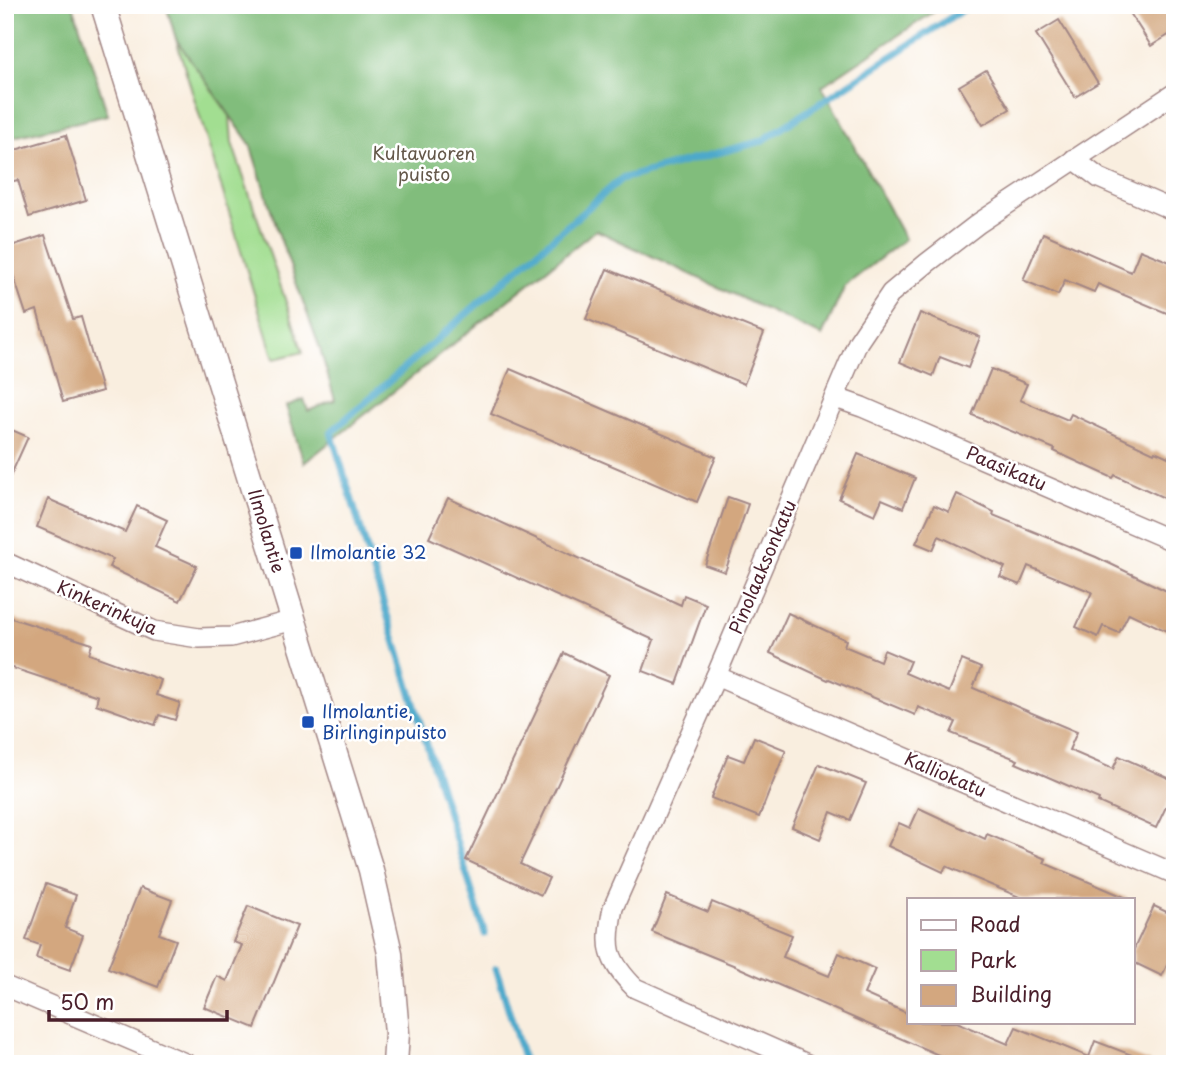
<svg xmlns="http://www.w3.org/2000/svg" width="1180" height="1069" font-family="'Playpen Sans',sans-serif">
<rect width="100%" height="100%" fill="#fff"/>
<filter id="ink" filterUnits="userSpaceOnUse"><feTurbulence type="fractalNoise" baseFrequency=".0143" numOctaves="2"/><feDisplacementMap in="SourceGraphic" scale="14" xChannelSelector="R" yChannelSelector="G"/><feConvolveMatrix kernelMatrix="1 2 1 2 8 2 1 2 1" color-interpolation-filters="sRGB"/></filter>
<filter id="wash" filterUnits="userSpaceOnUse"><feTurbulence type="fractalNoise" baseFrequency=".00686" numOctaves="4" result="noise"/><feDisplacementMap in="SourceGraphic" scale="28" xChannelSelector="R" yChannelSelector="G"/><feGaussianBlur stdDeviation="1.57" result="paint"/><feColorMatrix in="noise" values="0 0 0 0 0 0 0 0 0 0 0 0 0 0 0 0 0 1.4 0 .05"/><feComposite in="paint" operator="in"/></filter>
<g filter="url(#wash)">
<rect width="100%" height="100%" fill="#f9eedf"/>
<!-- green -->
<path fill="#a2de91" stroke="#767e5e" stroke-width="2" d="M176,39L230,116L232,143L303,352L274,359Z"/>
<!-- forest -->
<g fill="#81bd7b" stroke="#666e53" stroke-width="2">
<path d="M5,5H73L108,115L5,139Z"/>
<path d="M166,5H944L822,86L905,239L845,286L822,336L596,230L304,463L286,406L304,399L308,411L335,400L320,349L280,238L250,144L176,39Z"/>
</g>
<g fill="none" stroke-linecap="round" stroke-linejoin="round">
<!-- stream -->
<g stroke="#4da9cb" stroke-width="7">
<path d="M485,934L331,432L621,179L762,141L970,5"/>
<path d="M496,968L525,1064"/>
</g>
</g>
<g id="blocks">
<!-- building -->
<g fill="#d3a77f">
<path d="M1125,5H1166L1175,19V31L1151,46Z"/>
<path d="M1059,20L1098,83L1075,97L1036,34Z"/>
<path d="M986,70L1010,109L983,125L959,86Z"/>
<path d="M66,135L86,200L29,217L18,180L5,183V153Z"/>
<path d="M1043,233L1131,272L1140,250L1175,264V300L1169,314L1098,284L1094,292L1065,280L1058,295L1023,280Z"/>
<path d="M45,235L73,319L81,317L102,391L63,402L37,310L26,314L5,250V248Z"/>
<path d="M607,269L764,333L744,384L586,319Z"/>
<path d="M920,313L980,337L968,368L940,357L933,376L900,362Z"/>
<path d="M510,369L716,457L697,502L491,414Z"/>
<path d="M991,369L1027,384L1020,400L1068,420L1071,414L1154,453L1155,451L1175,460V503L1115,475L1113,478L1054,451L1055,449L972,415Z"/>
<path d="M5,427L28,437L5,488Z"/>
<path d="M858,454L915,478L903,508L882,499L875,515L839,499Z"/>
<path d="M957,494L994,512L993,515L1096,557L1175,595V635L1129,613L1119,633L1103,626L1098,637L1076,627L1092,592L1028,566L1020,585L1000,577L1005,567L939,536L933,550L916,543L934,505L949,512Z"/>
<path d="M728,497L748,504L725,572L705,565Z"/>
<path d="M448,498L681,605L684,595L706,604L677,684L643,671L654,640L429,538Z"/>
<path d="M48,499L125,532L137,506L167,520L155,547L197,566L180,601L109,567L113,559L37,527Z"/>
<path d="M788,613L846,640L844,646L880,661L884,650L910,661L905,673L949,692L962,660L981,668L973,688L1077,732L1069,750L1113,769L1119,756L1175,781V788L1156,828L1098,802L1099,799L1016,763L1018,760L951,733L956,722L918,707L915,715L829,679L828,680L770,653Z"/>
<path d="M5,616L92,644L89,654L161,680L156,695L180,703L175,720L159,715L155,725L96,704L98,696L13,668H5Z"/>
<path d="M564,653L609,675L520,864L549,878L541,895L466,860Z"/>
<path d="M754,737L786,750L759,817L711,798L728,755L744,761Z"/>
<path d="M819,764L866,783L850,820L831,812L820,839L792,827Z"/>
<path d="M919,808L985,839L987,834L1046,859L1044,863L1129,899H1024L946,866L943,872L888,846L899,823L910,828Z"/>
<path d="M46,884L76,895L65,928L83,935L70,970L36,958L40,945L26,940Z"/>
<path d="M140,888L172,900L159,934L176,940L158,987L108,968Z"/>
<path d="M667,895L708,912L712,902L792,935L783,957L829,976L839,953L875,969L864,994L909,1014V1022H957L1008,1044L1016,1027L1089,1057L1095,1041L1150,1062V1064H959L733,965L652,932Z"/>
<path d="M248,906L297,926L255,1028L204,1007L217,976L227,981L242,945L233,942Z"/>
<path d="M1154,906L1175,916V948L1162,976L1133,962V951Z"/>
</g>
</g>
</g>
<g filter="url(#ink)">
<use href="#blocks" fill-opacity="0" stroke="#a28685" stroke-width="2"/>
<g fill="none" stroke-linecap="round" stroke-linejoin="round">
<!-- minor casing -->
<g stroke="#a28685" stroke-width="22">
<g id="minor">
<path d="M1074,159L1099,178L1175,211"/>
<path d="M836,398L862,407L1175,542"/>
<path d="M5,562L154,631L199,638L231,637L294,620"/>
<path d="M716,676L1175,874"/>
<path d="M5,986L187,1064"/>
<path d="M807,1064L635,988C607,960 605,947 613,908L716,676L858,342L891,293L927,263L979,223L1175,93"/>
</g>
</g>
<!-- tertiary casing -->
<g stroke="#a28685" stroke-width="27">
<path id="tertiary" d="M103,5L371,870L390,953L397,1033L395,1064"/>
</g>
<!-- minor -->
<use href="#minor" stroke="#fff" stroke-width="19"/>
<!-- tertiary -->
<use href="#tertiary" stroke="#fff" stroke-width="24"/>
</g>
</g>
<!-- markers -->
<g fill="#1a4fb4" stroke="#fff" stroke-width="2.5">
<rect x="289" y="546" width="14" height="14" rx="3.5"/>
<rect x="301" y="715" width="14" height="14" rx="3.5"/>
</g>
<g text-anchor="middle" stroke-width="5" stroke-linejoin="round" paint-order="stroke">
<!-- park labels -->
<g font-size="18" fill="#64584a" stroke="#fff">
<text x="424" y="160">Kultavuoren<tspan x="424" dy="21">puisto</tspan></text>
</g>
<!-- street labels -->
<g font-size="18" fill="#4a1f2b" stroke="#fff">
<text transform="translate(1006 469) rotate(23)" y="6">Paasikatu</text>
<text transform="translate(266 531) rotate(73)" y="6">Ilmolantie</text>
<text transform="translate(763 567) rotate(-67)" y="6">Pinolaaksonkatu</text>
<text transform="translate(107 608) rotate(24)" y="6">Kinkerinkuja</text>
<text transform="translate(945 775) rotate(23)" y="6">Kalliokatu</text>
</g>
<!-- transit labels -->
<g font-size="18" fill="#164399" stroke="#fff" text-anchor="start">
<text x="310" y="559">Ilmolantie 32</text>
<text x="322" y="718">Ilmolantie,<tspan x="322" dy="21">Birlinginpuisto</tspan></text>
</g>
</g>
<!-- margin -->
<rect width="1180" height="1069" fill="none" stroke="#fff" stroke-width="28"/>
<!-- legend -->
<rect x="907" y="898" width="228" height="126" fill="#ffffff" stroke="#b7a5aa" stroke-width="2"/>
<rect x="921" y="920" width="35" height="10" fill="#ffffff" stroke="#b7a5aa" stroke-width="2"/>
<text x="970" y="932" font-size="21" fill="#4a1f2b">Road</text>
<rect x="921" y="950" width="35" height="21" fill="#a2de91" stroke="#b7a5aa" stroke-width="2"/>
<text x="970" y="968" font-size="21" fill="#4a1f2b">Park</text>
<rect x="921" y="985" width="35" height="21" fill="#d3a77f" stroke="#b7a5aa" stroke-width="2"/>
<text x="970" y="1002" font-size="21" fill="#4a1f2b">Building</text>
<!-- scale -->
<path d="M49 1010v10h178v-10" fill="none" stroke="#4a1f2b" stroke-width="3.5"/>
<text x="60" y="1010" font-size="21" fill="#4a1f2b" stroke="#ffffff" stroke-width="5" paint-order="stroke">50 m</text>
</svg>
